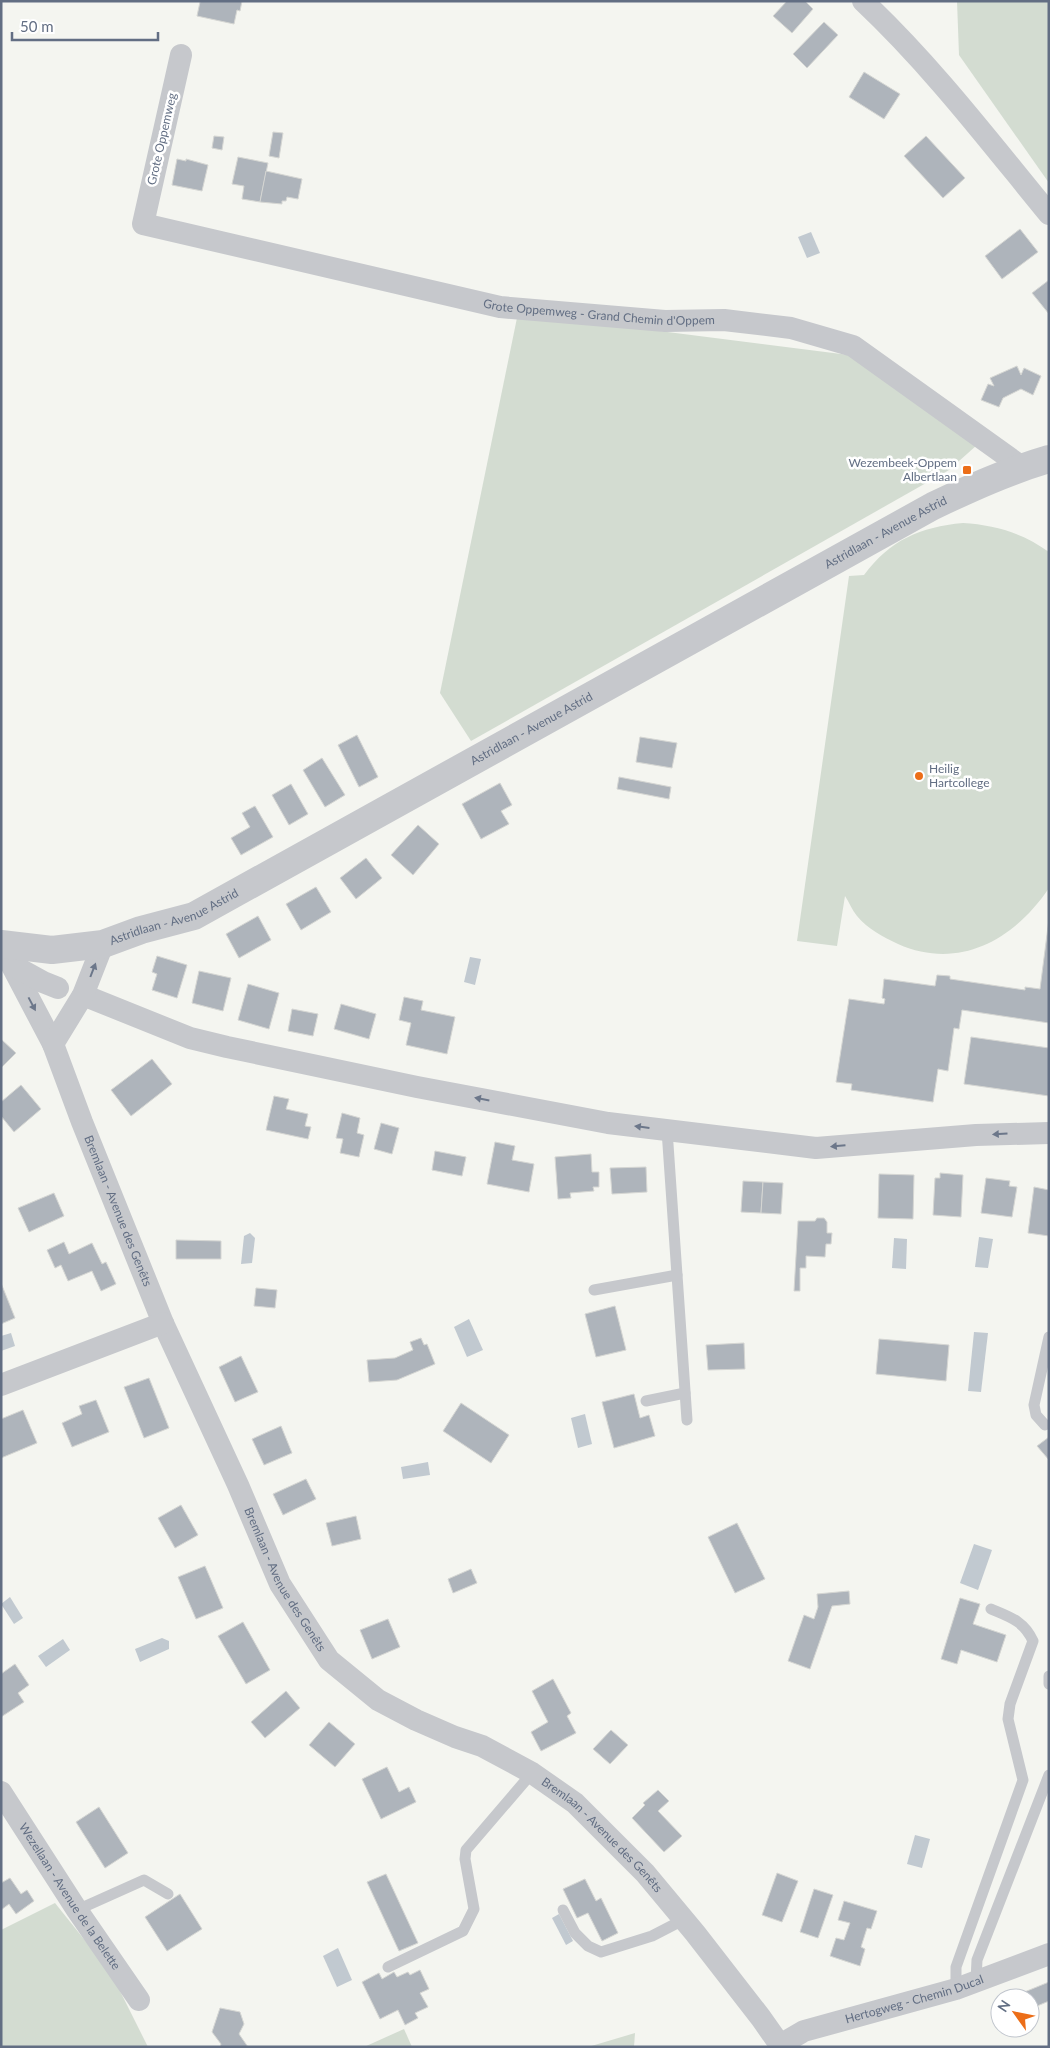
<svg xmlns="http://www.w3.org/2000/svg" width="1050" height="2048" font-family="Lato,sans-serif">
<rect width="100%" height="100%" fill="#f4f5f0"/>
<!-- green -->
<g fill="#d3dcd1">
<path d="M957,1H1049V183L959,55Z"/>
<path d="M518,313L849,355L977,445L949,470L471,741L440,693Z"/>
<path d="M963,523C995,525 1023,533 1049,552V888C1014,940 959,971 898,944C883,937 868,929 857,916C852,910 849,902 845,896L837,946L797,941L849,576L864,575C890,540 920,527 963,523Z"/>
<path d="M55,1903L111,1973L148,2047H1V1930Z"/>
<path d="M404,2029L412,2047H364Z"/>
<path d="M635,2033L634,2047H588Z"/>
</g>
<!-- water -->
<g fill="#c1c9d0">
<path d="M811,232L820,253L807,258L798,237Z"/>
<path d="M470,957L481,959L475,985L464,982Z"/>
<path d="M250,1233L255,1238L252,1263L241,1264L244,1236Z"/>
<path d="M979,1237L993,1239L988,1268L975,1267Z"/>
<path d="M894,1238L907,1239L906,1269L892,1268Z"/>
<path d="M469,1319L483,1350L467,1357L454,1327Z"/>
<path d="M974,1332L988,1333L981,1392L968,1391Z"/>
<path d="M11,1333L15,1346L1,1351V1336Z"/>
<path d="M585,1414L592,1444L578,1448L571,1418Z"/>
<path d="M428,1462L430,1475L403,1479L401,1467Z"/>
<path d="M974,1544L992,1550L978,1590L960,1583Z"/>
<path d="M10,1597L23,1618L14,1624L1,1604Z"/>
<path d="M162,1638L169,1641V1649L140,1662L135,1649Z"/>
<path d="M63,1639L70,1650L46,1667L38,1656Z"/>
<path d="M915,1835L930,1839L922,1868L907,1864Z"/>
<path d="M559,1914L573,1941L566,1945L552,1918Z"/>
<path d="M338,1948L352,1980L337,1987L323,1956Z"/>
</g>
<!-- building -->
<g fill="#aeb4bb" stroke="#d5d6d3">
<path d="M198,1H242L240,11L237,10L234,24L197,16L200,2Z"/>
<path d="M787,1H805L813,9L792,33L773,16Z"/>
<path d="M824,22L838,35L807,68L793,54Z"/>
<path d="M864,72L900,94L884,119L849,97Z"/>
<path d="M273,132L283,133L279,158L269,156Z"/>
<path d="M214,136L224,137L222,150L212,148Z"/>
<path d="M926,136L965,178L943,198L904,156Z"/>
<path d="M238,157L268,163L260,202L242,199L244,186L232,184Z"/>
<path d="M177,159L186,161V159L208,165L202,191L172,185Z"/>
<path d="M266,171L302,179L298,199L287,197L286,201H282V204L260,202Z"/>
<path d="M1020,229L1038,252L1002,279L985,256Z"/>
<path d="M1049,280V314L1032,293Z"/>
<path d="M1017,366L1021,375L1024,368L1041,376L1033,395L1021,389L1003,398L999,407L981,400L988,384L994,386L990,378Z"/>
<path d="M357,735L378,777L359,787L338,745Z"/>
<path d="M640,737L677,743L672,768L636,762Z"/>
<path d="M322,758L345,795L325,807L303,770Z"/>
<path d="M619,777L671,787L669,799L617,789Z"/>
<path d="M500,783L512,805L501,811L509,824L481,839L462,804Z"/>
<path d="M291,784L308,814L289,825L272,795Z"/>
<path d="M255,806L273,837L241,855L231,838L250,827L242,813Z"/>
<path d="M418,825L439,844L413,875L391,855Z"/>
<path d="M366,858L382,878L356,899L340,878Z"/>
<path d="M316,887L331,912L301,930L286,904Z"/>
<path d="M258,916L271,940L239,958L226,934Z"/>
<path d="M1049,919V1023L962,1010L959,1029L954,1028L948,1071L938,1069L933,1102L851,1090L852,1084L836,1082L849,999L884,1004L885,999L882,998L884,979L935,986L937,975L950,976V979L1025,990V987L1040,989Z"/>
<path d="M157,956L187,965L177,998L152,990L157,974L152,972Z"/>
<path d="M199,971L231,978L223,1011L192,1003Z"/>
<path d="M248,984L279,993L269,1029L238,1020Z"/>
<path d="M404,997L423,1001L421,1010L455,1017L447,1054L406,1045L411,1023L399,1020Z"/>
<path d="M341,1004L376,1014L369,1039L334,1029Z"/>
<path d="M292,1009L318,1014L313,1036L288,1031Z"/>
<path d="M971,1037L1049,1048V1096L964,1084Z"/>
<path d="M1,1039L16,1053L1,1068Z"/>
<path d="M152,1059L172,1084L131,1116L111,1090Z"/>
<path d="M21,1085L41,1109L14,1132L1,1116V1102Z"/>
<path d="M274,1096L289,1099L286,1109L308,1114L305,1126L311,1127L308,1139L266,1130Z"/>
<path d="M342,1113L360,1118L357,1133L364,1135L359,1157L340,1153L343,1139L336,1138Z"/>
<path d="M381,1123L399,1128L392,1154L374,1149Z"/>
<path d="M495,1142L515,1146L512,1160L534,1164L529,1192L487,1184Z"/>
<path d="M435,1151L466,1157L462,1176L432,1170Z"/>
<path d="M591,1154L592,1172H599V1187H593L594,1191L570,1193L571,1198L558,1199L555,1157Z"/>
<path d="M646,1167L647,1192L612,1194L610,1168Z"/>
<path d="M940,1173L963,1175L961,1217L933,1215L935,1178H940Z"/>
<path d="M879,1174L914,1175L913,1219L878,1218Z"/>
<path d="M986,1178L1010,1181L1009,1186L1017,1187L1012,1217L981,1213Z"/>
<path d="M743,1181L763,1182L761,1213L741,1212Z"/>
<path d="M763,1182L783,1183L781,1214L761,1213Z"/>
<path d="M1034,1187L1049,1190V1236L1028,1233Z"/>
<path d="M54,1193L64,1216L29,1232L18,1208Z"/>
<path d="M817,1218H824L827,1222V1233H832L831,1244H826L825,1257L806,1256V1268H800V1291H794L798,1221H815Z"/>
<path d="M176,1240L221,1241V1259H176Z"/>
<path d="M64,1242L69,1254L92,1243L102,1264L106,1262L116,1284L101,1291L92,1271L68,1281L61,1265L55,1268L47,1250Z"/>
<path d="M1,1283L15,1318L1,1324Z"/>
<path d="M256,1288L277,1290L275,1308L254,1306Z"/>
<path d="M615,1306L626,1350L596,1357L585,1314Z"/>
<path d="M421,1338L424,1345L427,1344L435,1364L397,1380L369,1382L367,1360L395,1358L413,1350L410,1342Z"/>
<path d="M879,1339L949,1345L946,1381L876,1374Z"/>
<path d="M744,1343L745,1369L708,1370L706,1345Z"/>
<path d="M241,1356L258,1392L235,1402L219,1367Z"/>
<path d="M149,1378L169,1428L144,1438L124,1387Z"/>
<path d="M634,1394L640,1418L649,1415L655,1436L614,1448L602,1402Z"/>
<path d="M96,1400L109,1432L72,1447L62,1423L82,1414L79,1406Z"/>
<path d="M461,1403L509,1435L491,1463L443,1431Z"/>
<path d="M23,1410L37,1443L1,1458V1419Z"/>
<path d="M281,1426L292,1453L264,1465L252,1439Z"/>
<path d="M1049,1437V1460L1037,1446Z"/>
<path d="M306,1479L316,1499L283,1515L273,1494Z"/>
<path d="M181,1505L198,1535L175,1548L158,1518Z"/>
<path d="M356,1516L361,1539L332,1546L326,1523Z"/>
<path d="M737,1523L765,1579L735,1593L708,1537Z"/>
<path d="M205,1566L223,1608L196,1619L178,1577Z"/>
<path d="M471,1569L477,1583L453,1593L448,1579Z"/>
<path d="M849,1591L850,1604L832,1606L810,1669L788,1661L804,1615L814,1619L818,1607L817,1594Z"/>
<path d="M960,1598L980,1604L973,1624L1006,1635L997,1662L961,1650L957,1664L941,1659Z"/>
<path d="M388,1619L400,1647L372,1659L360,1630Z"/>
<path d="M243,1622L270,1670L246,1684L218,1636Z"/>
<path d="M15,1664L29,1685L18,1693L24,1702L1,1717V1674Z"/>
<path d="M553,1679L571,1713L567,1716L576,1733L541,1751L531,1732L548,1722L532,1691Z"/>
<path d="M286,1691L300,1708L265,1738L251,1722Z"/>
<path d="M329,1722L355,1744L335,1767L309,1745Z"/>
<path d="M611,1730L628,1745L610,1764L593,1749Z"/>
<path d="M387,1767L399,1792L409,1787L416,1802L381,1819L362,1779Z"/>
<path d="M658,1790L669,1801L658,1811L682,1836L664,1852L632,1818L645,1805L643,1803Z"/>
<path d="M99,1807L128,1853L105,1868L76,1822Z"/>
<path d="M777,1873L798,1881L782,1922L762,1915Z"/>
<path d="M386,1874L418,1943L399,1951L367,1882Z"/>
<path d="M10,1878L21,1894L27,1890L34,1901L16,1914L9,1904L1,1910V1883Z"/>
<path d="M585,1879L596,1901L601,1898L618,1933L602,1941L588,1913L577,1918L563,1889Z"/>
<path d="M814,1889L833,1895L818,1938L800,1932Z"/>
<path d="M180,1894L202,1929L167,1951L145,1917Z"/>
<path d="M844,1901L877,1911L871,1929L867,1928L861,1947L865,1949L860,1966L830,1956L836,1938L844,1940L850,1923L838,1920Z"/>
<path d="M420,1970L429,1989L420,1993L428,2007L415,2013L418,2018L405,2025L398,2010L380,2019L362,1982L379,1973L382,1979L394,1972L397,1977L408,1972L410,1975Z"/>
<path d="M1049,1982V2001L1030,2009V1998H1024L1022,1993Z"/>
<path d="M220,2008L240,2012L244,2024L239,2034L248,2047H220L221,2044L212,2032Z"/>
</g>
<g fill="none" stroke-linecap="round" stroke-linejoin="round">
<!-- service -->
<g stroke="#c6c8cc" stroke-width="11">
<path d="M667,1130L687,1420"/>
<path d="M594,1290L677,1275"/>
<path d="M646,1401L685,1393"/>
<path d="M1045,1425L1036,1415L1034,1405L1049,1337"/>
<path d="M1049,1676V1684"/>
<path d="M77,1910L144,1880L168,1894"/>
<path d="M563,1910L575,1933L588,1946L601,1952L652,1936L683,1920"/>
<path d="M388,1967L463,1931L474,1909L465,1859L466,1850L532,1773"/>
<path d="M976,1981L977,1960L1049,1775"/>
<path d="M956,1989V1967L1023,1780L1008,1719L1010,1704L1033,1641C1024,1621 1010,1617 991,1609"/>
</g>
<!-- minor -->
<g stroke="#c6c8cc" stroke-width="22">
<path d="M863,1C932,66 989,141 1049,214"/>
<path id="s1" d="M181,55L143,224L500,307L665,321L724,320L791,328L853,346L1022,467"/>
<path id="s2" d="M1,945L53,1044L82,1122L163,1323L238,1485L280,1584L329,1660L378,1700L416,1720L455,1737L482,1746L532,1773L575,1803L645,1873L695,1933L761,2018L780,2045L804,2031L956,1989L1049,1954"/>
<path d="M12,965L43,982L58,988"/>
<path d="M83,995L190,1038L227,1047L417,1087L608,1123L816,1148L976,1135L1049,1133"/>
<path d="M53,1044L83,995L103,944"/>
<path d="M1,1385L163,1323"/>
<path id="s3" d="M1,1792L77,1910L139,2000"/>
</g>
<!-- tertiary -->
<path stroke="#c6c8cc" stroke-width="28" id="s4" d="M1,944L52,950L103,944L141,930L194,916L933,506C971,488 1008,471 1049,459"/>
</g>
<!-- one-way arrows -->
<defs><path id="oneway-solid" d="M-6-.8H1V-3.2L6.5 0L1 3.2V.8H-6Z" transform="scale(1.25)"/></defs>
<g fill="#6c778a">
<use href="#oneway-solid" transform="translate(93 970) rotate(-69)"/>
<use href="#oneway-solid" transform="translate(32 1004) rotate(62)"/>
<use href="#oneway-solid" transform="translate(482 1099) rotate(-169)"/>
<use href="#oneway-solid" transform="translate(642 1127) rotate(-173)"/>
<use href="#oneway-solid" transform="translate(1000 1134) rotate(177)"/>
<use href="#oneway-solid" transform="translate(838 1146) rotate(175)"/>
</g>
<!-- markers -->
<g fill="#ec6e18" stroke="#fff" stroke-width="2">
<rect x="962" y="465" width="10" height="10" rx="2.5"/>
<circle cx="919" cy="776" r="5"/>
</g>
<g text-anchor="middle" stroke-width="5" stroke-linejoin="round" paint-order="stroke">
<!-- street labels -->
<g font-size="12" fill="#626e83" stroke="#fff">
<text transform="translate(162 139) rotate(-77)" y="4">Grote Oppemweg</text>
<text dy="4" stroke="none"><textPath href="#s1" startOffset="639">Grote Oppemweg - Grand Chemin d'Oppem</textPath></text>
<text dy="4" stroke="none"><textPath href="#s4" startOffset="989">Astridlaan - Avenue Astrid</textPath></text>
<text dy="4" stroke="none"><textPath href="#s4" startOffset="584">Astridlaan - Avenue Astrid</textPath></text>
<text dy="4" stroke="none"><textPath href="#s4" startOffset="179">Astridlaan - Avenue Astrid</textPath></text>
<text dy="4" stroke="none"><textPath href="#s2" startOffset="291">Bremlaan - Avenue des Genêts</textPath></text>
<text dy="4" stroke="none"><textPath href="#s2" startOffset="696">Bremlaan - Avenue des Genêts</textPath></text>
<text dy="4" stroke="none"><textPath href="#s2" startOffset="1116">Bremlaan - Avenue des Genêts</textPath></text>
<text dy="4" stroke="none"><textPath href="#s3" startOffset="125">Wezellaan - Avenue de la Belette</textPath></text>
<text dy="4" stroke="none"><textPath href="#s2" startOffset="1535">Hertogweg - Chemin Ducal</textPath></text>
</g>
<!-- poi labels -->
<g font-size="12" fill="#626e83" stroke="#fff" text-anchor="end">
<text x="957" y="467">Wezembeek-Oppem<tspan x="957" dy="14">Albertlaan</tspan></text>
<text x="929" y="773" text-anchor="start">Heilig<tspan x="929" dy="14">Hartcollege</tspan></text>
</g>
</g>
<!-- border -->
<rect width="1050" height="2048" fill="none" stroke="#626e83" stroke-width="5"/>
<!-- north arrow -->
<g transform="translate(1015 2013) rotate(303)"><circle r="24" fill="#ffffff" stroke="#c0c5cd"/>
<path d="M0-4L9 19L0 12L-9 19Z" fill="#ec6e18"/>
<text y="-8" font-size="14" font-weight="bold" text-anchor="middle" fill="#626e83">N</text>
</g>
<!-- scale -->
<path d="M12 32v8h146v-8" fill="none" stroke="#626e83" stroke-width="2.5"/>
<text x="20" y="32" font-size="15" fill="#626e83" stroke="#ffffff" stroke-width="4" paint-order="stroke">50 m</text>
</svg>
